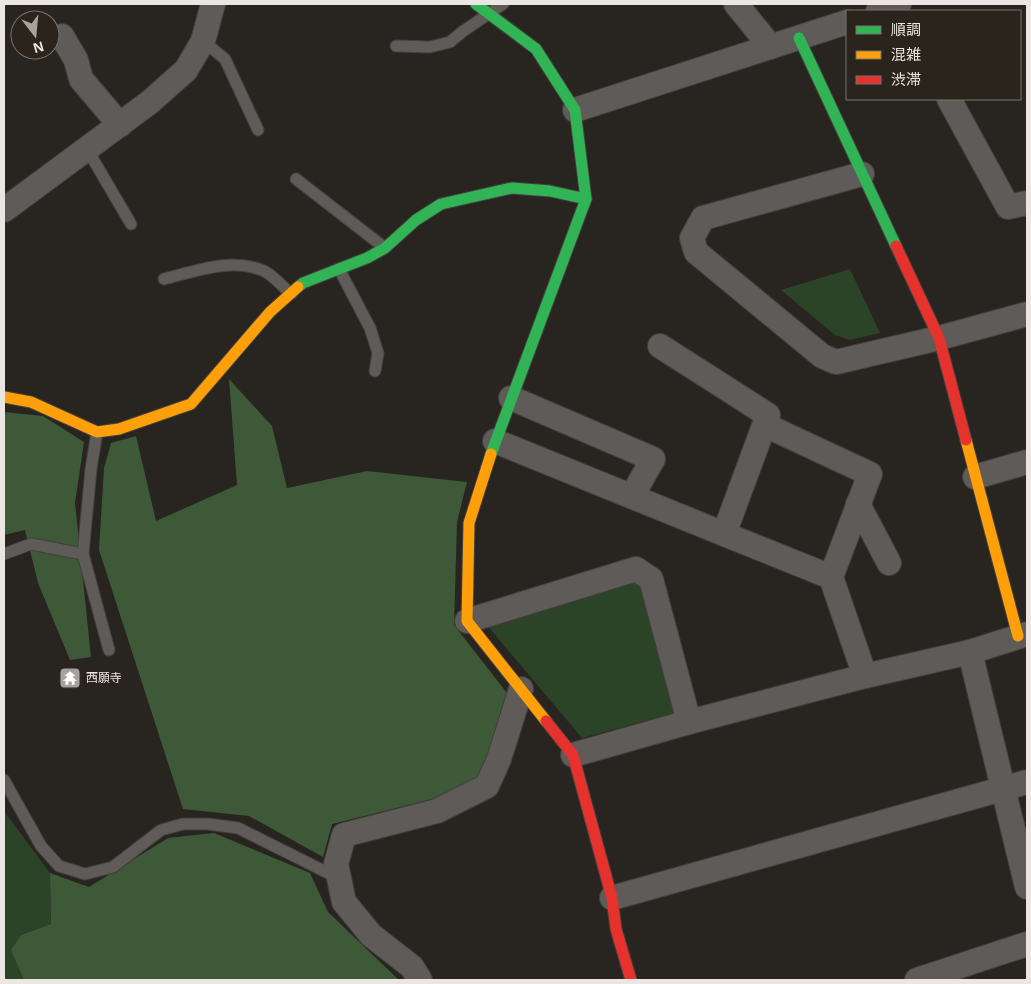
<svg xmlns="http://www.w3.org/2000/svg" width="1031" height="984" font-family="Helvetica,'Noto Sans JP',sans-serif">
<rect width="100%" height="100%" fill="#282420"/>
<!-- green -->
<g fill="#2b4326">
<path d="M850,269L880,333L850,340L835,335L781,290Z"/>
<path d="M631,580L645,587L678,712L582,738L485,623Z"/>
<path d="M4,811L50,873L51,924L21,935L12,950L24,980H4Z"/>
</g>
<!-- forest -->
<g fill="#3e5938">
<path d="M229,379L272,426L287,488L367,471L467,482L457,522L454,625L507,693L481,778L432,799L332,824L323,857L249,816L183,809L99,550L104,468L111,443L136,436L156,521L237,485Z"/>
<path d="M4,412L43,416L84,442L75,503L91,657L70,660L38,583L25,530L4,535Z"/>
<path d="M214,833L310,873L328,912L399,980H24L11,950L21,935L51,924L50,873L89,887L168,838Z"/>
</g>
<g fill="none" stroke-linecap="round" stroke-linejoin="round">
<!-- lane casing -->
<g stroke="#44403d" stroke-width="13">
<g id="lane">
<path d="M203,41L225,59L258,130"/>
<path d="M396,46L430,47L450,42L462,32L503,4"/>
<path d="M87,149L131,224"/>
<path d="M296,179L385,248"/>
<path d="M339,269L370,328L378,353L375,371"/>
<path d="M164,279C196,271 232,257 264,271C274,276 283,287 291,294"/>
<path d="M97,432L91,469L83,554L109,650"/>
<path d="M4,554L31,544L83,554"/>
<path d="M4,780L41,846L59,866L85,874L113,867L161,830L183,824H208L238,828L338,878"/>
</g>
</g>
<!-- street casing -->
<g stroke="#44403d" stroke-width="26">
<g id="street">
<path d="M736,4L771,47"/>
<path d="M878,11L899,4"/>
<path d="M62,36L76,60L81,79L120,125"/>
<path d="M949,99L1008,207L1027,203"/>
<path d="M575,110L847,22"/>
<path d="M862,174L703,218L692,238L696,252L822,356L836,362L939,338L1027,314"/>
<path d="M4,210L150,102L186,70L203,41L213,4"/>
<path d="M660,346L768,415L724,534L831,577L865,676"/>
<path d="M511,398L653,459L632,496"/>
<path d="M765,425L870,474L831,577"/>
<path d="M495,441L724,534"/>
<path d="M975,477L1027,462"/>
<path d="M858,504L889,563"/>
<path d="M467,621L636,569L651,579L689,722"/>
<path d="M970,652L1027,887"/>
<path d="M573,755L689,722L865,676L970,652L1027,634"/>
<path d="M612,898L1027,782"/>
<path d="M420,980L412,967L371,935L344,902L336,864L344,835L437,811L487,786L499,759L521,689"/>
<path d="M917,980L1027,944"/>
</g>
</g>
<!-- fast casing -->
<g stroke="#44403d" stroke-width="13">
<g id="fast">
<path d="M476,4L536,49L575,110L586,199L491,454"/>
<path d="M799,38L896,246"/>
<path d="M298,287L303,283L367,258L385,248L416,220L441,204L512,188L550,191L586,199"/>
</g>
</g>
<!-- slow casing -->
<g stroke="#44403d" stroke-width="13">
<g id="slow">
<path d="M4,397L31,402L97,432L119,429L191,404L270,312L298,287"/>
<path d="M966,440L1018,636"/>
<path d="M491,454L469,523L467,621L546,721"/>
</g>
</g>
<!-- jam casing -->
<g stroke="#44403d" stroke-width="13">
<g id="jam">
<path d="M896,246L939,338L966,440"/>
<path d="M546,721L573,755L612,898L616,929L631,980"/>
</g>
</g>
<!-- lane -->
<use href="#lane" stroke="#5e5b58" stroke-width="11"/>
<!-- street -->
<use href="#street" stroke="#5e5b58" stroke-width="24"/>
<!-- fast -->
<use href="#fast" stroke="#30b455" stroke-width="11"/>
<!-- slow -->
<use href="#slow" stroke="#ff9f0a" stroke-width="11"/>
<!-- jam -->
<use href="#jam" stroke="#e5322d" stroke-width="11"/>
</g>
<!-- icons -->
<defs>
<g id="temple-square" transform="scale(1.125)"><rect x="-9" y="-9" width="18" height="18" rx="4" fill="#a7a29d" stroke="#2b241c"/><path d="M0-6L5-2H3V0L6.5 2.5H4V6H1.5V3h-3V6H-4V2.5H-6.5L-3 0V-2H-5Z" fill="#fff"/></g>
</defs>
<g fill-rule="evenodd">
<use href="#temple-square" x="70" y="678"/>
</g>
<g text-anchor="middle" stroke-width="4.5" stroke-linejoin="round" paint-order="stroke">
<!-- poi labels -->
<g font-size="12" fill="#ebe6e1" stroke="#2b241c" text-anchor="start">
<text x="86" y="682">西願寺</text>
</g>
</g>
<!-- border -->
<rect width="1031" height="984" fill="none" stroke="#ebe6e1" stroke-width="10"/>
<!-- legend -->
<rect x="846" y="10" width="175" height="90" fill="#2b241c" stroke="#78726b"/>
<rect x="856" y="26" width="25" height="8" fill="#30b455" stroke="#78726b"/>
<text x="891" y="35" font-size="15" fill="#ebe6e1">順調</text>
<rect x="856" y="51" width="25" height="8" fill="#ff9f0a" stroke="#78726b"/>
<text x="891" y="60" font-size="15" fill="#ebe6e1">混雑</text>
<rect x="856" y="76" width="25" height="8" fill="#e5322d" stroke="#78726b"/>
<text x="891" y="85" font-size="15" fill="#ebe6e1">渋滞</text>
<!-- north arrow -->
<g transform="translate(35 35) rotate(164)"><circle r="24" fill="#2b241c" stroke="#78726b"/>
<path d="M0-4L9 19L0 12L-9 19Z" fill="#a7a29d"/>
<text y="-8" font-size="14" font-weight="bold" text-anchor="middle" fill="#ebe6e1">N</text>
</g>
</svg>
